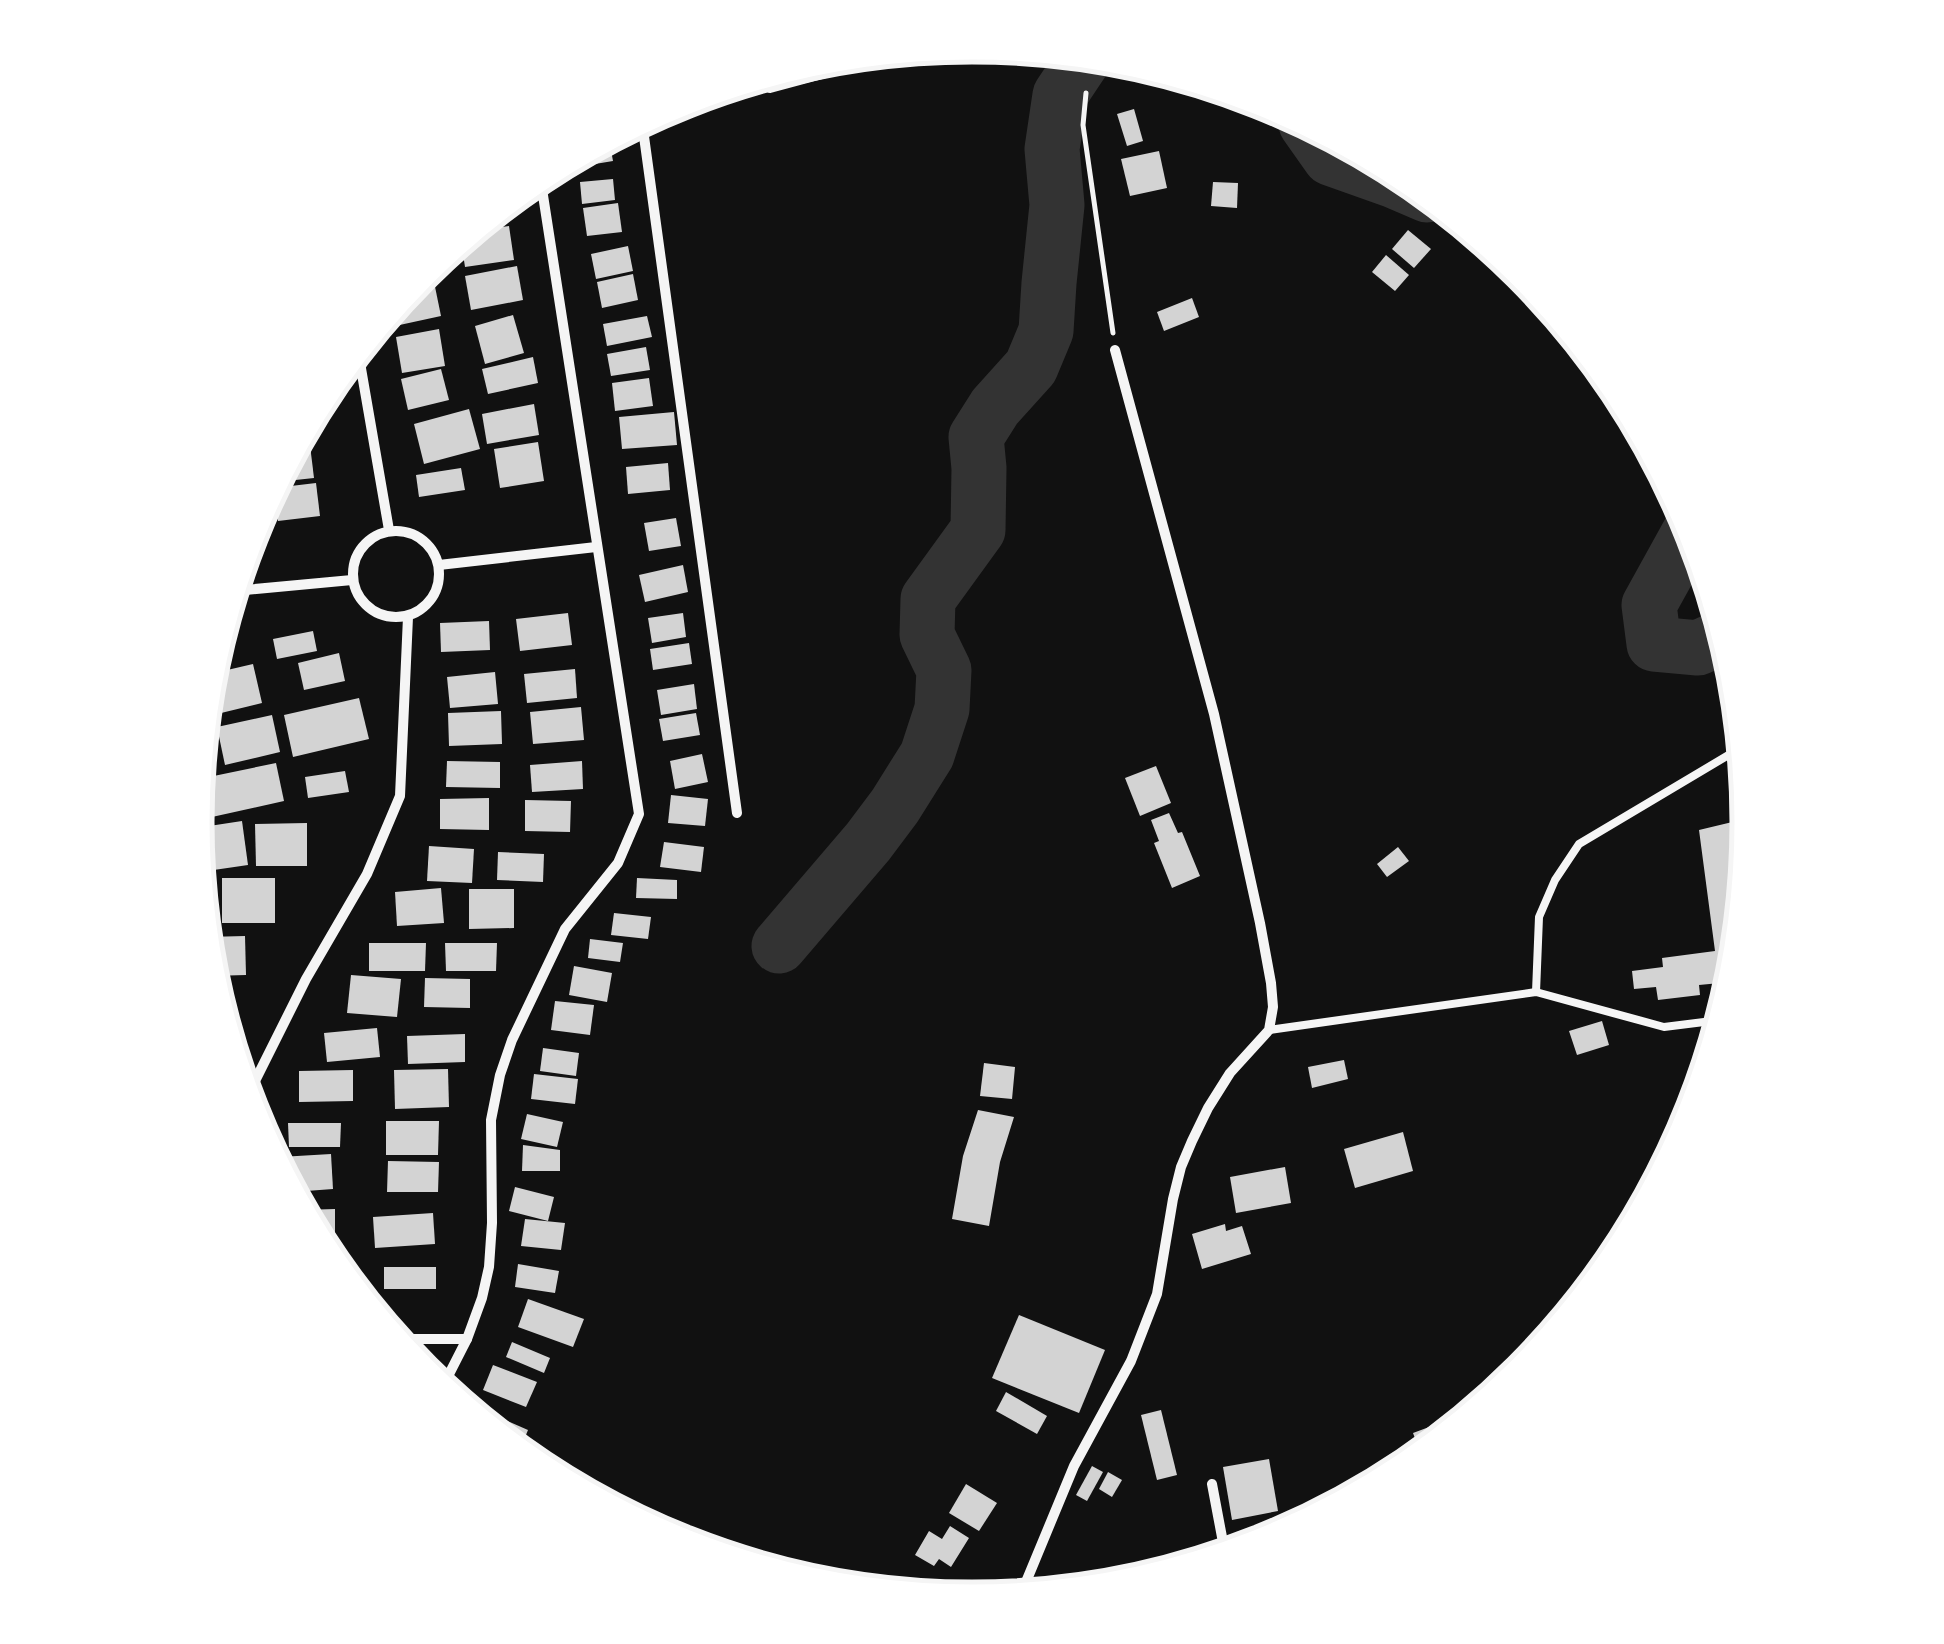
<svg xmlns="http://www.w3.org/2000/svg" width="1944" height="1644" font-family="Mulish,sans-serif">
<rect width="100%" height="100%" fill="#111"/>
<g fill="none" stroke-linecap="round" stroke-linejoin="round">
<!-- river -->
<g stroke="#333" stroke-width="55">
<path d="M1306,124L1330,158L1392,180L1427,195"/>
<path d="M1691,529L1649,605L1654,644L1698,648L1724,636"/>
<path d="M779,946L868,842L895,806L927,755L942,709L944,670L927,635L928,599L978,530L979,468L976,437L995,407L1031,367L1046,331L1049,283L1057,205L1052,149L1060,95L1086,56"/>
</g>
</g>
<!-- building -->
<g fill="#d3d3d3">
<path d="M1134,109L1143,141L1127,146L1117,114Z"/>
<path d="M609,139L613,161L577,167L575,157Z"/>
<path d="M1159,151L1167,188L1130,196L1121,159Z"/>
<path d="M613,179L615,200L582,204L580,182Z"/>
<path d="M1213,182L1238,183L1237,208L1211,206Z"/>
<path d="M618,203L622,232L587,236L583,208Z"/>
<path d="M509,226L514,260L465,267L461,241L473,231Z"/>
<path d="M1408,230L1431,249L1414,268L1392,249Z"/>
<path d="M628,246L633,271L596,279L591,254Z"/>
<path d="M1386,255L1409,275L1395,291L1372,272Z"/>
<path d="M517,266L523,300L471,310L465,276Z"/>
<path d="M633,274L638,300L602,308L597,282Z"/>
<path d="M433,277L441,316L395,326L392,310L416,280Z"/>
<path d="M1192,298L1199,317L1164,331L1157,312Z"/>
<path d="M513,315L524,353L485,364L475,326Z"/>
<path d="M647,316L652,337L607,346L603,324Z"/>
<path d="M439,329L445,366L402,373L396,337Z"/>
<path d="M646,347L650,370L611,376L607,354Z"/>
<path d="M533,357L538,383L488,394L482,369Z"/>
<path d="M441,369L449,400L408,410L401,379Z"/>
<path d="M649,378L653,406L615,411L612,383Z"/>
<path d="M534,404L539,435L487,444L482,414Z"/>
<path d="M469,409L480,449L424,464L414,424Z"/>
<path d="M674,412L677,445L622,449L619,417Z"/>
<path d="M538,442L544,481L500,488L494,449Z"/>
<path d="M310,445L314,478L277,482L296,447Z"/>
<path d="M668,463L670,490L628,494L626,467Z"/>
<path d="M461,468L465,490L419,497L416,475Z"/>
<path d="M316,483L320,516L278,521L274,488Z"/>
<path d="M676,518L681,546L649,551L644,523Z"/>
<path d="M683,565L688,592L645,602L639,575Z"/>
<path d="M568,613L572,645L520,651L516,619Z"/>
<path d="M683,613L686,637L652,643L648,618Z"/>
<path d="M489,621L490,650L441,652L440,623Z"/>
<path d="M313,631L317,651L277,659L273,639Z"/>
<path d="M689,643L692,664L653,670L650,649Z"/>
<path d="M339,653L345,681L304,690L298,663Z"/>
<path d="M253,664L262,703L217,714L210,674Z"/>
<path d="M575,669L577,698L527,703L524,674Z"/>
<path d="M495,672L498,704L450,708L447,677Z"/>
<path d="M694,684L697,709L661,715L657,690Z"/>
<path d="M359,698L369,739L293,757L284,715Z"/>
<path d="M581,707L584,740L533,744L530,712Z"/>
<path d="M501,711L502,744L449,746L448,713Z"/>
<path d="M696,713L700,735L663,741L659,719Z"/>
<path d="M272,715L280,752L225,765L217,727Z"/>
<path d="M702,754L708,782L675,789L670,761Z"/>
<path d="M447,761L500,762V788L446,787Z"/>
<path d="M582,761L583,789L532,792L530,765Z"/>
<path d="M276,763L284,801L212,817L204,778Z"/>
<path d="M1156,766L1171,803L1140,816L1125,778Z"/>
<path d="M345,771L349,792L308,798L305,777Z"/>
<path d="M671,795L708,799L705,826L668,823Z"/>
<path d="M489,798V830L440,829V799Z"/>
<path d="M525,800L571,801L570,832L525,831Z"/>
<path d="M1169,813L1178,833L1182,832L1200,876L1172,888L1154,843L1159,841L1151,820Z"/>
<path d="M1749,818L1734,974L1729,989L1721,991L1720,983L1699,985L1700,995L1658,1000L1656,987L1634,989L1632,971L1663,967L1662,958L1715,951L1699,830Z"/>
<path d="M242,821L248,865L200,872L196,828Z"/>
<path d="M307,823V866H256L255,824Z"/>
<path d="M664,842L704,847L701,872L660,867Z"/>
<path d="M429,846L474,849L472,883L427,881Z"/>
<path d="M1398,847L1409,861L1387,877L1377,864Z"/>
<path d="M498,852L544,854L543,882L497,880Z"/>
<path d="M200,877H207L208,927L205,928Z"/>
<rect x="222" y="878" width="53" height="45"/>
<path d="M637,878L677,880V899L636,898Z"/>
<path d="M441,888L444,923L397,926L395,892Z"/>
<path d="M469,889H514V928L469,929Z"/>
<path d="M614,913L651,917L648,939L611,935Z"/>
<path d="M245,936L246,975L211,976L206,937Z"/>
<path d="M590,939L623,943L620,962L588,958Z"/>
<path d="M369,943H426L425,971H369Z"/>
<path d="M445,943H497L496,971H446Z"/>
<path d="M574,966L612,973L607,1002L569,995Z"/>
<path d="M351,975L401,979L397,1017L347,1013Z"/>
<path d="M425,978L470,979V1008L424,1007Z"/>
<path d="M555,1001L594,1005L590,1035L551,1030Z"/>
<path d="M1602,1021L1609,1045L1577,1055L1569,1031Z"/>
<path d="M377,1028L380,1057L327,1062L324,1033Z"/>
<path d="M465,1034V1062L408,1064L407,1036Z"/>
<path d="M543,1048L579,1053L576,1076L540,1071Z"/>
<path d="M1344,1060L1348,1079L1312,1088L1308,1067Z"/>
<path d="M984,1063L1015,1067L1012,1099L980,1096Z"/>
<path d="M448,1069L449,1107L395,1109L394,1070Z"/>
<path d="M353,1070V1101L299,1102V1071Z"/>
<path d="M534,1074L578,1079L575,1104L531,1099Z"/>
<path d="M978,1110L1014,1117L1000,1162L989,1226L952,1219L963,1156Z"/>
<path d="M527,1114L563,1122L557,1147L521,1139Z"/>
<path d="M386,1121H439L438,1155H386Z"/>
<path d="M288,1123H341L340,1147H289Z"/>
<path d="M1403,1132L1413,1171L1355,1188L1344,1149Z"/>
<path d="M523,1145L560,1150V1171H522Z"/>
<path d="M331,1154L333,1189L293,1192L280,1168V1157Z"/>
<path d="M388,1161L439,1162L438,1192H387Z"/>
<path d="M1285,1167L1291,1203L1236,1213L1230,1177Z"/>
<path d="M515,1187L554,1197L548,1221L509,1211Z"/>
<path d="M335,1209V1241L319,1242L302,1210Z"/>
<path d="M433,1213L435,1244L375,1248L373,1217Z"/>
<path d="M525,1219L565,1223L561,1250L521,1246Z"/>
<path d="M1225,1224L1226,1231L1242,1226L1251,1254L1202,1269L1192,1234Z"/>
<path d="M518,1264L559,1271L555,1293L515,1287Z"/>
<rect x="384" y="1267" width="52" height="22"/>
<path d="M528,1299L584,1319L573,1347L518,1327Z"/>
<path d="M1019,1315L1105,1350L1079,1413L992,1378Z"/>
<path d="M512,1342L550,1358L544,1373L506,1357Z"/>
<path d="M493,1365L537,1382L526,1407L483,1390Z"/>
<path d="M1006,1392L1047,1416L1037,1434L996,1411Z"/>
<path d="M477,1408L528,1430L521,1447L509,1442L474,1414Z"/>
<path d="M1161,1410L1177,1475L1157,1480L1141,1415Z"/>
<path d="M1448,1420L1451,1429L1421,1454L1413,1433Z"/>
<path d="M1269,1459L1278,1511L1232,1520L1223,1467Z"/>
<path d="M1092,1466L1103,1472L1087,1501L1076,1495Z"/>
<path d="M1108,1472L1122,1480L1112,1497L1099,1489Z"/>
<path d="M966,1484L997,1503L979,1531L949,1513Z"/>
<path d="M1305,1519L1269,1540L1235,1550L1232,1536Z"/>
<path d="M950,1526L969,1538L951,1567L939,1559L934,1566L915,1555L929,1531L942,1539Z"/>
<path d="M1189,1557L1191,1564L1127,1583L1124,1569Z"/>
</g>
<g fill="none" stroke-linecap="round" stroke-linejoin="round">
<!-- path -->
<path stroke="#f5f5f5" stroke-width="5" d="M1086,93L1083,125L1113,333"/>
<!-- service -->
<g stroke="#f5f5f5" stroke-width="8">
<path d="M1536,992L1539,917L1555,880L1579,844L1742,747"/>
<path d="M1269,1030L1536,992L1664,1027L1720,1020"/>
</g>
<!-- minor -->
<g stroke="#f5f5f5" stroke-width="10">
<path d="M758,79L770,88L904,52"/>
<path d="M642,122L737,813"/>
<path d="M358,351L389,530"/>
<circle cx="396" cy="574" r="43"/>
<path d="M439,565L596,547"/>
<path d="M234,591L352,580"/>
<path d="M250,1105L255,1081L306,979L367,874L400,796L408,617"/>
<path d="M396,1339H467"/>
<path d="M442,1388L467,1339L482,1298L489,1267L492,1223L491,1120L500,1075L512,1040L565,929L618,863L639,814L540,176"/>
<path d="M1212,1484L1225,1553"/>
<path d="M1021,1594L1074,1466L1131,1361L1157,1294L1173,1199L1181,1167L1192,1141L1208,1108L1230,1073L1269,1030L1273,1007L1271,983L1260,923L1214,714L1115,350"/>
</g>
</g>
<!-- crop -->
<path d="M0 0H1944V1644H0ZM212 822a760 760 0 1 1 1520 0a760 760 0 1 1-1520 0Z" fill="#fff" fill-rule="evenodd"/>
<path fill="none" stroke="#f5f5f5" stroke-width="5" d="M212 822a760 760 0 1 1 1520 0a760 760 0 1 1-1520 0Z"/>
</svg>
